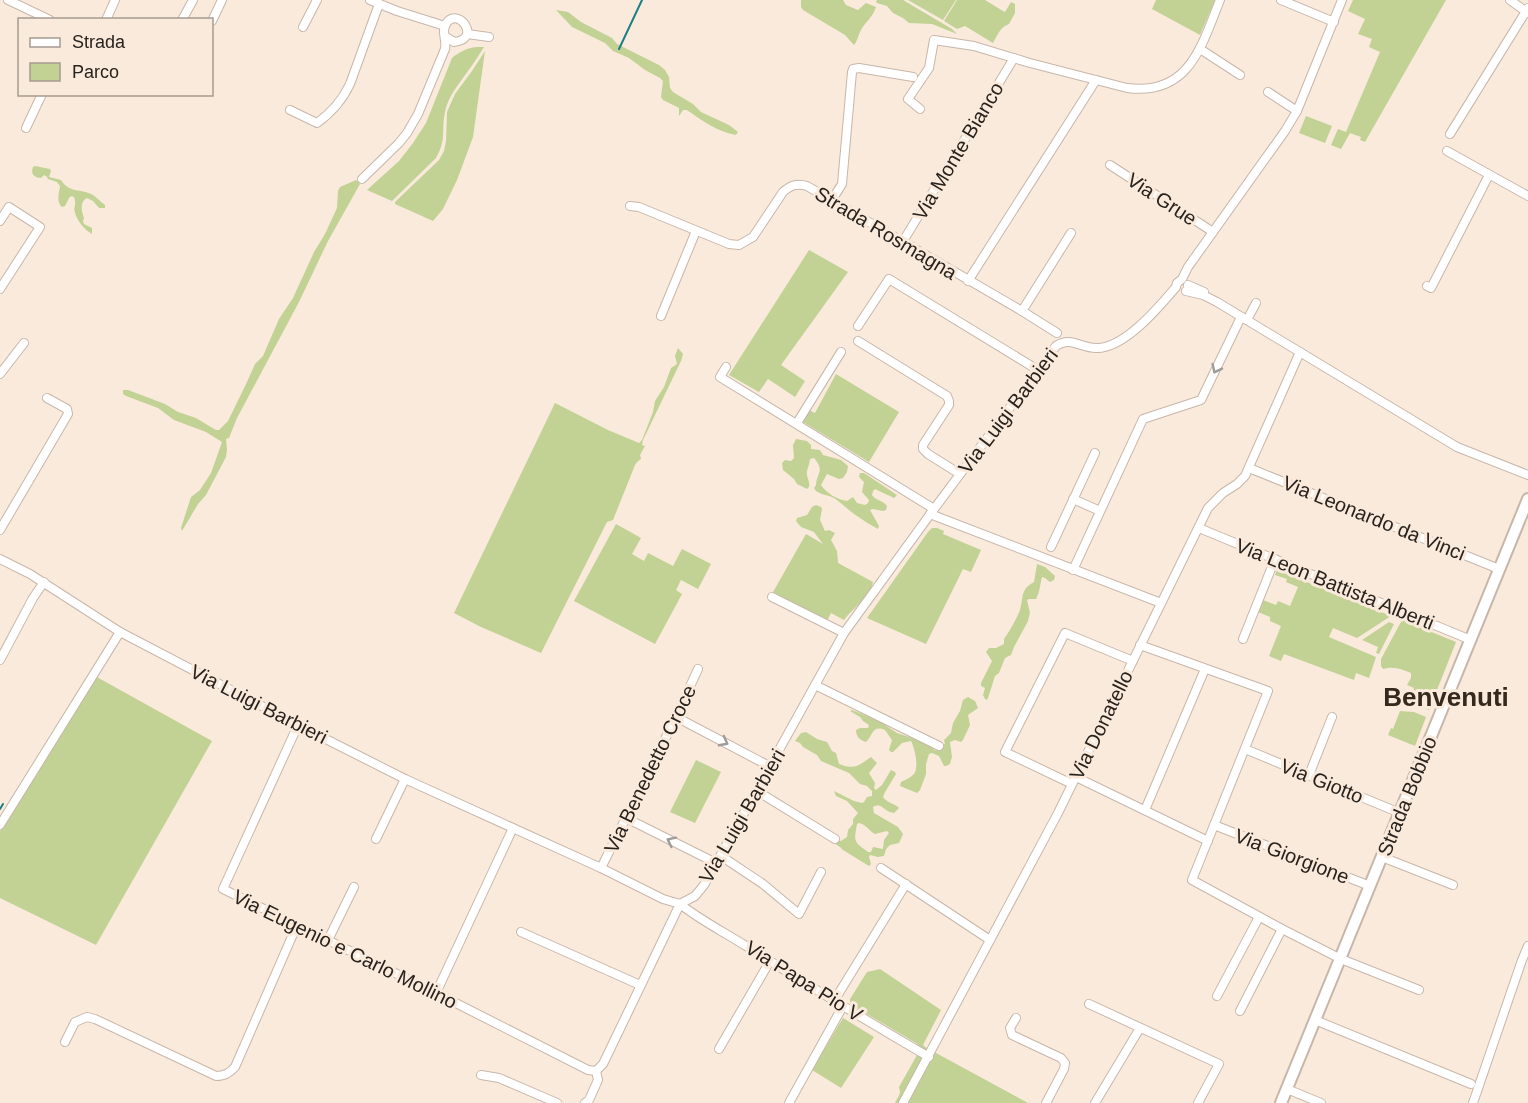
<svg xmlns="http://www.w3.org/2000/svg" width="1528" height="1103" font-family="Helvetica,sans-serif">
<rect width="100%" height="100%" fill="#faeadc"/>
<!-- green -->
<g fill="#c1d294" fill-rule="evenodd">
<path d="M801,0H843L846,5L858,10L866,3L876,7C873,17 866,21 861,30C858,35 858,40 854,45L845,35L803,10L801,7Z"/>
<path d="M877,0H903L952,29L957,34L932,24L909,23L903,18L893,13L887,6L877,3L876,2Z"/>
<path d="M908,0H956L943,20Z"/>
<path d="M957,0H985L1003,11L1005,12L1011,2L1015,4V13L1009,24C1000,27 997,36 993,43L965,26L957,29L944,21Z"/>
<path d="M1156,0H1215L1200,35L1152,9Z"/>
<path d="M1353,0H1446L1365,142L1360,140L1361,137L1350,133L1341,149L1331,145L1338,129L1346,132L1380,52L1369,47L1372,39L1358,34L1365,19L1348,11Z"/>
<path d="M556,10L568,12L581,22L612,38L617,44L659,65L665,70L669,77L670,88L673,92L693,104L701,112L729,125L738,132L736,135C718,132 701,120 687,110H683L679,116V108L663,100L661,97L663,81L660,78L645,70L629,58L613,51L605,43L572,27Z"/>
<path d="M476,47H484C479,55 474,63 468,71C459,84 448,96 445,112C441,131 447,139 436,158L392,201L367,190L399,161L413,143L426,123L452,58C459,52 467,48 476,47Z"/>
<path d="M485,51L473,137L457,180L443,209L433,221L395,204V202L439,160L444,151L446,141L447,112L455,94L472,71Z"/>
<path d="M1306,116L1332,126L1325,143L1299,133Z"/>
<path d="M35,166L50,169L51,171L49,177L61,180C70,194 81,188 93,195C98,198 100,202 105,205V208H99L93,201L87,198C79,202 82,212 84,218L83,221L84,224L92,228V234C84,229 78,222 75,213C73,206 77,205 74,197L71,196L69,198L65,206L62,207C56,202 59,193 60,186L57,182L48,179L47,177L44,175L41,178C35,178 30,174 33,167Z"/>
<path d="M356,180L360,184L328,241L299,302L237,418L229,438L226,439L227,450L226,457L206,495L198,504L182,531L181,528L191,497L200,490L211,473L222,442L206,432L174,420L158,408L126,396L123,394V390H128L165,404L178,412L196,418L216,430H219L228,421L247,382L255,364L263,356L279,319L293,298L314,252L325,234L337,208L338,191L340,187Z"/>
<path d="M809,250L848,272L781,365L805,381L795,397L768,379L759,392L729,375Z"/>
<path d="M678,348L683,354L681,361L643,440L642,445L645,446L640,455L641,459L637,462L635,465L613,520L607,522L541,653L481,627L454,613L555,403L608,430L639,443L642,440L653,412L655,401L664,387L671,368L677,364L675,356Z"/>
<path d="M836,374L899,412L869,462L803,422L809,410L815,413Z"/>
<path d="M796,439L807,441L811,445V449L820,450L823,455L841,460L848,466L847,472L843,478L839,479L827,474L821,485C826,493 838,500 847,501L853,497L857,503L865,505L868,503L869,500L862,492L864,482L859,477L860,473H864L897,495L894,498L875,489L873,491L872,495C876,501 883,500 887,506L886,510L883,511L873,509L870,510L879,526L878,529C871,525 864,521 857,516C849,511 842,503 834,498C829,495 821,495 816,491L814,488L816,485C817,472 825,471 814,458L810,459C810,464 806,470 807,475C808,480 810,482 809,487L807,489L797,484L794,479L783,470L782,463L785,460L791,461L794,458L793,445Z"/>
<path d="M816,505L821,507L822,509L820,520L825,531L829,530L835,533L831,540L837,551L838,563L873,582C870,597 853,608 844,620L831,613L827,621L773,592L806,534L823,544L814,532L801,527L796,521L797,518L807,515L812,507Z"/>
<path d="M616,524L641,538L632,554L644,561L648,553L673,566L682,549L711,564L698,589L681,580L676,590L682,594L655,644L574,601Z"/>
<path d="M932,528H937L944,531L943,534L981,550L971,572L963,569L926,644L867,618L928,532Z"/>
<path d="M1037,564L1045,567L1055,576L1054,580L1050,582L1045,578L1042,577C1040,584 1040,592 1036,599H1029L1027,600L1030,613L1028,621L1014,647L1011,655L1005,658L999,673L995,676L988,698L987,700L985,699L983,695L985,688L981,686V683L992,661L986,652L989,648H996L1004,644V639C1009,632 1017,618 1020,610C1024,596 1020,590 1034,582Z"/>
<path d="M1277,570L1391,616L1357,638L1333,628L1329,637L1376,657L1369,678L1356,673L1354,680L1284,654L1281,661L1269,656L1281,626L1270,621V617L1258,612L1263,600L1276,605L1278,601L1290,606L1298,587L1286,582L1287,579L1275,575Z"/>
<path d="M1402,620L1456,642L1429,710L1424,708L1420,699L1411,696L1414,688L1407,685L1411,678V673C1401,669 1394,666 1383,669L1381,666V659Z"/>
<path d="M1389,622L1394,624L1379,654L1376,653L1378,647L1362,640Z"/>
<path d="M95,676L212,741L96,945L0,898V831Z"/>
<path d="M968,697L975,701L978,708L968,715L970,725L963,740L961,742L955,740L950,742L952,757L950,764L946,766H944L939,756L932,753L929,754L926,764V774L920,790L917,793L900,786L901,782C905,780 910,778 914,774C919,768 915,748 911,741L902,743L893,752H891L889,750L892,740L885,730C872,725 874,734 866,742C860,740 856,737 856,730L860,728H868L869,725L863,721L860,717L850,711L852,710L879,721L897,733L915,739L931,746L934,750L939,751V746L945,744L944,740L951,733L953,723L960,711L963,700Z"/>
<path d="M1400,711L1414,712L1426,717L1415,746L1388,735L1391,728L1393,729Z"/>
<path d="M806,732L817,739L827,742L832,751L836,753L839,764C855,770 858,766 871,757L877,763L869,773L875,783L874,788L876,790L882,785L891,770L895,772L896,774L885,792L883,797C887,803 894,803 899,808L894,813C883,812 883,802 873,807L874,813L898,827L903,834L899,843L890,845L886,849L884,856L878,857L870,855L869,857L871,864L869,866L843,850L840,847L832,842V839L841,841L847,837L848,830L853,824V819L858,813L847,801L836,796L834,791L854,801L862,803L864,802L867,797L872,796V791L867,786L860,784L849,773L821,761L817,755L803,747L800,743L795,741L801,733ZM859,823C866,824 869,831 875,834L887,831L889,833L884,840L883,849L873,847L871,852H868C853,841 854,842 857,824Z"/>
<path d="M696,760L721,772L695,823L670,812Z"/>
<path d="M880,969L941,1010L923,1045L925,1047L1028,1103H895L900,1093L899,1087L921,1048L916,1043L850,1004V999L867,972Z"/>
<path d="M843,1018L874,1037L841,1088L812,1070Z"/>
</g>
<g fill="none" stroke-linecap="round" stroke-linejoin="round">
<!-- stream -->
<g stroke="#1d7e83" stroke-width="2">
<path d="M619,49L642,0"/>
<path d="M0,809L3,804"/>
</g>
<!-- street casing -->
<g stroke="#c7b7aa" stroke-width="10">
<g id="street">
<path d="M8,0L50,20"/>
<path d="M370,0L397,11L445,26"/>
<path d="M1281,0L1334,22"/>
<path d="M1510,0L1528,13"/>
<path d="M106,20L115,0"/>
<path d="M182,20L193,0"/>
<path d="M212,21L222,0"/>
<path d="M303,27L317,0"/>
<path d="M467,34L489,37"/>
<path d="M1200,49L1240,75"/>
<path d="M1268,92L1297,111"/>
<path d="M920,109L908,99L929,68L934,40L974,46L1030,63L1127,88C1189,96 1201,47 1220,0"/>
<path d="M290,110L317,123C331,113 343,99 350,84L379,4"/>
<path d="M26,128L42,94"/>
<path d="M1450,134L1528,8"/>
<path d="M1447,151L1528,196"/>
<path d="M1110,165L1213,232"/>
<path d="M362,179L399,143L407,133L418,114L445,49C447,41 441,31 446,24C457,5 483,39 454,42L446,37"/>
<path d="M832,200L842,184L852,72L853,69L859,68L913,77"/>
<path d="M630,206L639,207L729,244L739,245L753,237L783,192C791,185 797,183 807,186L1022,311L1057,333"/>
<path d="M0,221L9,207L40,227L0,289"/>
<path d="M902,243L1014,58"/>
<path d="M968,281L1096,80"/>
<path d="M1188,285L1204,292"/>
<path d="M1427,286L1431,288L1489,175"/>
<path d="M1186,291L1203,295L1217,302L1457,447L1528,475"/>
<path d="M1022,311L1071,233"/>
<path d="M661,316L696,231"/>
<path d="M1247,320L1256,303"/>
<path d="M858,326L889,279L1038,370"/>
<path d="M858,341L947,396L949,401V405L923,445V449L928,454L960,474"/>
<path d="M726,367L720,377L934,509"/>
<path d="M0,374L24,343"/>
<path d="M797,423L841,352"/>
<path d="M1249,468L1499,569"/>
<path d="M1073,499L1100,511"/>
<path d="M930,514L1161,603"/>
<path d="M1199,528L1471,640"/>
<path d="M0,530L68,414L67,409L47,398"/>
<path d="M1051,547L1095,453"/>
<path d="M0,559L30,574L120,632L298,725L405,779L601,868L663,899L680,904L695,896L704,885L844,633L934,509L1056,346C1071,336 1080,348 1096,348C1124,349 1159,307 1176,287L1177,283L1182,279L1188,267L1285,131L1297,111L1342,0"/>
<path d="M1073,570L1143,419L1201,400L1241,317"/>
<path d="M772,597L844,633"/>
<path d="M1243,639L1275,559"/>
<path d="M1140,645L1268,691L1192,880L1282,929L1341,959L1419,990"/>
<path d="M0,660L33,598L44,582"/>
<path d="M815,685L939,746"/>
<path d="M676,717L771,767"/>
<path d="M298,725L223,889L436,993L588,1070L596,1071"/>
<path d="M1245,749L1400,813"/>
<path d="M1309,775L1332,717"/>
<path d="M1076,777L1208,841"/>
<path d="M1072,784L1005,752L1065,633L1133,661"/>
<path d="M757,791L835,839"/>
<path d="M1145,810L1205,669"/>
<path d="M626,818L716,863"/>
<path d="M0,825L120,632"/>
<path d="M1214,825L1370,886"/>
<path d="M376,839L405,779"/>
<path d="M721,856L763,884L799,914L821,872"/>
<path d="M1382,857L1453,885"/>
<path d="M601,868L676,717L698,669"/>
<path d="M881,868L990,940"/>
<path d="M680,904C700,920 724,932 746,946C806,984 867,1021 929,1057"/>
<path d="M521,932L640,985"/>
<path d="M328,940L354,887"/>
<path d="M436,993L513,828"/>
<path d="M1217,996L1259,917"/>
<path d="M834,1001L906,884"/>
<path d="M1089,1004L1219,1064L1198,1103"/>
<path d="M1240,1011L1282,929"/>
<path d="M1016,1018L1010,1028L1012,1035L1061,1058L1065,1063L1064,1069L1046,1103"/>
<path d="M1315,1020L1471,1084"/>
<path d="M65,1042L75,1022L87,1017L95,1019L216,1076C225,1076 229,1073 235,1067L297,925"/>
<path d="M719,1049L770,961"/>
<path d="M596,1071L603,1064L680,904"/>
<path d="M481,1075L499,1078L557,1103"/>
<path d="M1287,1089L1321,1103"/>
<path d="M585,1103L589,1100L598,1080L596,1071"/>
<path d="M789,1103L843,1006"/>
<path d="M903,1103L1058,813L1208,508L1223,493L1237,484L1245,476L1300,352"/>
<path d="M1095,1103L1140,1028"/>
<path d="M1473,1103L1522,960L1528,946"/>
</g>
</g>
<!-- secondary casing -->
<g stroke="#c7b7aa" stroke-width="14">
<path id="secondary" d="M1281,1103L1528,499"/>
</g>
<!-- street -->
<use href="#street" stroke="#fff" stroke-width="8"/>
<!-- secondary -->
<use href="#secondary" stroke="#fff" stroke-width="10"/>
</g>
<!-- one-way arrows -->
<defs><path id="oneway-chevron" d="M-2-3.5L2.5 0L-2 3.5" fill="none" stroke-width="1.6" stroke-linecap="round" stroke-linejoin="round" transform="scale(1.5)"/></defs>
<g stroke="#9e9c99">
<use href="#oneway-chevron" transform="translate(1216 369) rotate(116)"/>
<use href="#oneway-chevron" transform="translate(724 742) rotate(28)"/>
<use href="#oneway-chevron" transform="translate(671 841) rotate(-154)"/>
</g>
<g text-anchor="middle" stroke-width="6" stroke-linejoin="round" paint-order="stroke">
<!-- street labels -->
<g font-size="20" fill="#28221d" stroke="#faeadc">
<text transform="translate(958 151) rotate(-59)" y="7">Via Monte Bianco</text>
<text transform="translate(1162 199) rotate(33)" y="7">Via Grue</text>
<text transform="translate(886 233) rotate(31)" y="7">Strada Rosmagna</text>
<text transform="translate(1008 411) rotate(-53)" y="7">Via Luigi Barbieri</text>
<text transform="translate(1374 518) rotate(22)" y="7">Via Leonardo da Vinci</text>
<text transform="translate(1335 584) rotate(22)" y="7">Via Leon Battista Alberti</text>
<text transform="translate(259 704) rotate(27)" y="7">Via Luigi Barbieri</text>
<text transform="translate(1101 725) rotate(-64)" y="7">Via Donatello</text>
<text transform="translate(650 769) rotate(-64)" y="7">Via Benedetto Croce</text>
<text transform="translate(1322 781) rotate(22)" y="7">Via Giotto</text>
<text transform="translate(1407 796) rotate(-68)" y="7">Strada Bobbio</text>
<text transform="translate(742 816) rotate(-60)" y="7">Via Luigi Barbieri</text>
<text transform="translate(1292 856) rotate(21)" y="7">Via Giorgione</text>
<text transform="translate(345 949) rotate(26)" y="7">Via Eugenio e Carlo Mollino</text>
<text transform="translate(804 981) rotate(32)" y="7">Via Papa Pio V</text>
</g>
<!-- district labels -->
<g font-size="26" font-weight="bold" fill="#35291e" stroke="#faeadc">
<text x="1446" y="706">Benvenuti</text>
</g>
</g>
<!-- legend -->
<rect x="18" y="18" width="195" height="78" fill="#faeadc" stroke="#a69a90" stroke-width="1.5"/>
<rect x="30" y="38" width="30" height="9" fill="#ffffff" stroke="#a69a90" stroke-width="1.5"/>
<text x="72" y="48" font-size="18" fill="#28221d">Strada</text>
<rect x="30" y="63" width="30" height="18" fill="#c1d294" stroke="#a69a90" stroke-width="1.5"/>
<text x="72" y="78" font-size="18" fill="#28221d">Parco</text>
</svg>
